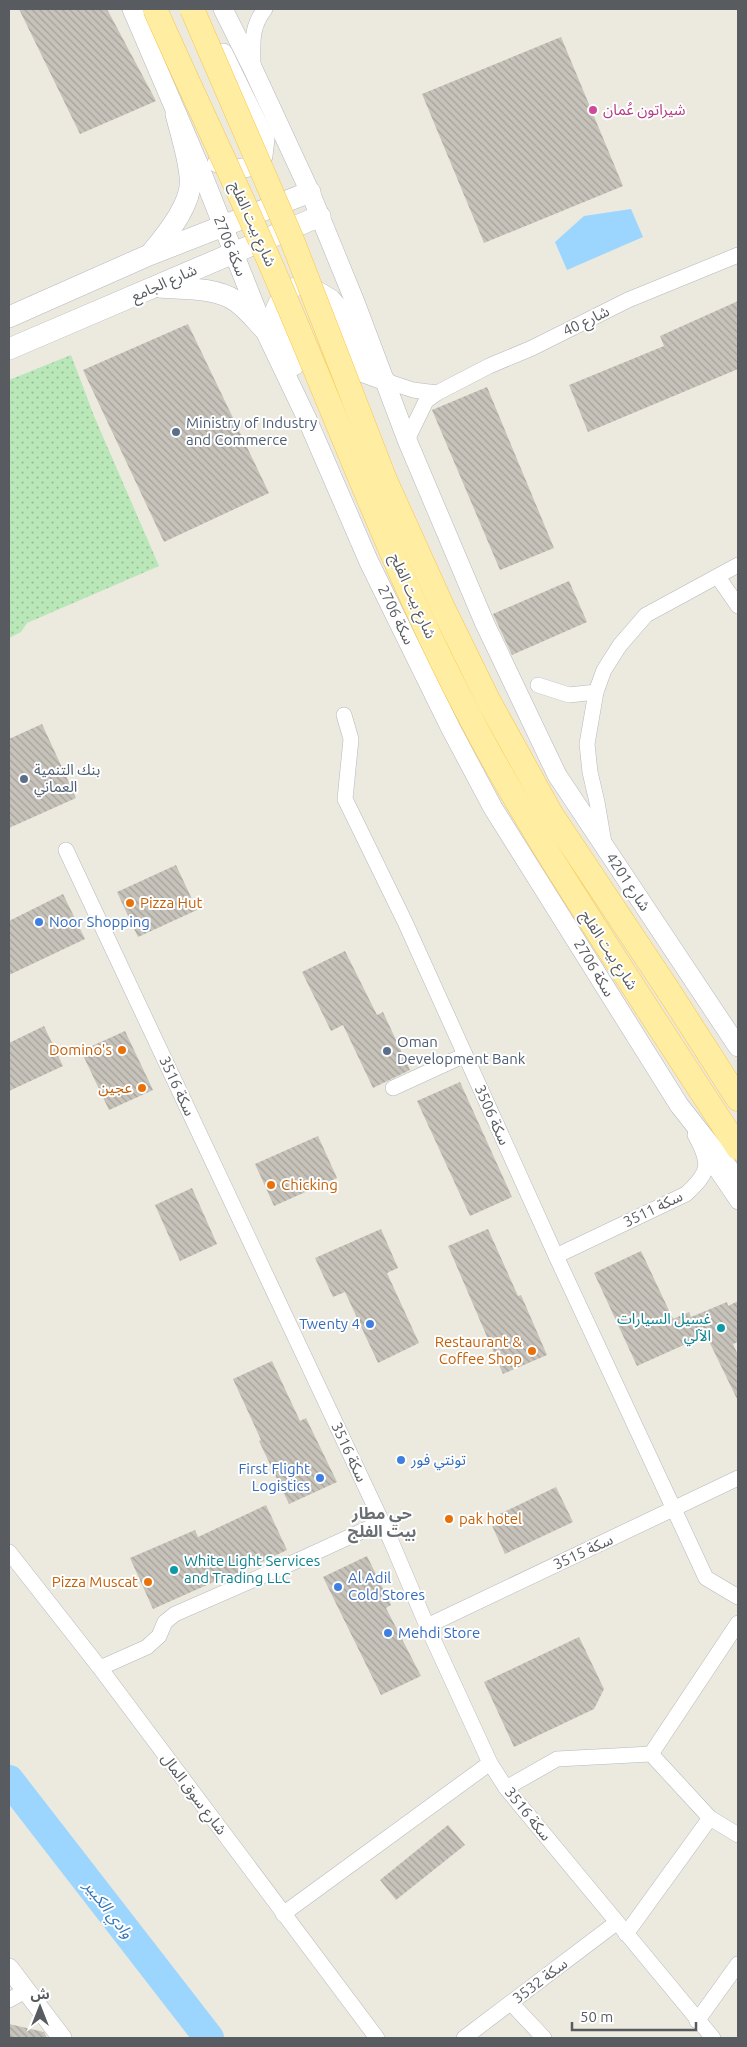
<svg xmlns="http://www.w3.org/2000/svg" width="747" height="2047" font-family="Ubuntu,'Noto Sans Arabic',sans-serif">
<defs>
<pattern id="green-dots" width="8" height="8" patternUnits="userSpaceOnUse" patternTransform="scale(1.25)"><rect width="8" height="8" fill="#b9e7b8"/><path d="M2 2h.1M6 6h.1" fill="none" stroke="#99be99" stroke-width="1.8" stroke-linecap="round"/></pattern>
<pattern id="building-back-hatch" width="6" height="6" patternUnits="userSpaceOnUse" patternTransform="scale(1.25)"><rect width="6" height="6" fill="#c7c3bb"/><path d="M-1 5l2 2M0 0l6 6M5-1l2 2" fill="none" stroke="#a4a29b"/></pattern>
</defs>
<rect width="100%" height="100%" fill="#ece9de"/>
<!-- green -->
<path fill="url(#green-dots)" d="M71,355L94,416L159,566L27,623L21,632L9,638V380Z"/>
<!-- water -->
<path fill="#9cd6ff" d="M631,209L643,237L567,270L555,242L584,216Z"/>
<g fill="none" stroke-linecap="round" stroke-linejoin="round">
<!-- river -->
<path stroke="#9cd6ff" stroke-width="30" d="M9,1780L209,2038"/>
</g>
<!-- building -->
<g fill="url(#building-back-hatch)">
<path d="M19,9H107L156,101L80,134Z"/>
<path d="M561,37L623,186L484,243L422,94Z"/>
<path d="M738,301V369L588,432L569,385L664,346L660,336Z"/>
<path d="M188,324L269,493L164,542L83,370Z"/>
<path d="M487,387L554,548L500,570L432,410Z"/>
<path d="M569,581L587,622L512,655L493,614Z"/>
<path d="M42,724L76,798L9,828V739Z"/>
<path d="M176,865L197,910L138,937L117,892Z"/>
<path d="M63,894L85,939L9,975V921Z"/>
<path d="M345,951L377,1015L383,1012L410,1070L373,1088L343,1025L331,1031L302,972Z"/>
<path d="M44,1026L63,1066L9,1091V1043Z"/>
<path d="M125,1031L153,1090L109,1110L81,1051Z"/>
<path d="M460,1082L512,1197L470,1216L417,1101Z"/>
<path d="M318,1136L337,1178L274,1206L255,1164Z"/>
<path d="M192,1188L217,1244L180,1261L155,1205Z"/>
<path d="M381,1229L398,1268L387,1273L419,1343L378,1363L345,1292L333,1297L315,1258Z"/>
<path d="M488,1229L518,1296L521,1295L547,1355L503,1374L448,1246Z"/>
<path d="M641,1251L673,1319L689,1312L691,1317L727,1302L728,1306L738,1301V1342L733,1344L738,1355V1401L706,1335L637,1366L594,1273Z"/>
<path d="M272,1361L300,1421L306,1418L337,1482L289,1504L259,1441L261,1440L233,1379Z"/>
<path d="M556,1487L573,1522L505,1554L489,1519Z"/>
<path d="M266,1505L287,1550L228,1578L227,1576L153,1609L130,1558L195,1530L198,1537Z"/>
<path d="M367,1556L391,1605L386,1608L421,1676L381,1695L323,1577Z"/>
<path d="M579,1637L604,1689L594,1709L514,1747L484,1682Z"/>
<path d="M448,1825L465,1845L396,1900L380,1880Z"/>
<path d="M9,2024L44,2032L47,2038H9Z"/>
</g>
<g fill="none" stroke-linecap="round" stroke-linejoin="round">
<!-- minor casing -->
<g stroke="#b5b8bd" stroke-width="16">
<g id="minor">
<path d="M253,68C253,44 250,28 265,9"/>
<path d="M386,381L413,390L437,393"/>
<path d="M407,440L426,401L437,393L489,366L532,348L628,300L738,255"/>
<path d="M718,577L738,606"/>
<path d="M538,685L569,695L596,692L604,670L620,645L646,615L738,565"/>
<path d="M596,692L587,744L590,772L597,802L604,843"/>
<path d="M344,715L351,739L345,799L405,922L556,1256L706,1578L738,1597"/>
<path d="M66,850L391,1541L427,1626L490,1763L506,1788L713,2038"/>
<path d="M393,1088L465,1055"/>
<path d="M704,1152L738,1202"/>
<path d="M556,1256L686,1194C710,1172 711,1164 695,1135"/>
<path d="M9,1552L100,1668L377,2038"/>
<path d="M427,1626L738,1478"/>
<path d="M100,1668L147,1647L159,1636L165,1622L175,1614L301,1559L382,1522"/>
<path d="M506,1788L557,1759L651,1754L738,1623"/>
<path d="M710,1818L738,1835"/>
<path d="M283,1914L490,1763"/>
<path d="M626,1934L710,1818L651,1754"/>
<path d="M9,2000L25,1991"/>
<path d="M511,2003L544,2038"/>
<path d="M697,2021L738,1964"/>
<path d="M464,2038L616,1923"/>
</g>
</g>
<!-- tertiary casing -->
<g stroke="#b5b8bd" stroke-width="20">
<g id="tertiary">
<path d="M132,9L198,163L264,329L307,419L369,562L451,729L493,808L679,1105L738,1180"/>
<path d="M223,9L253,69L310,192L355,302L407,440L485,624L557,775L738,1047"/>
<path d="M217,163L237,169L256,166L263,156L265,139L223,53"/>
<path d="M294,366L273,315C280,295 285,288 306,284L331,299L339,308L364,373L386,381"/>
<path d="M9,1968L62,2038"/>
</g>
</g>
<!-- secondary casing -->
<g stroke="#b5b9bf" stroke-width="22">
<g id="secondary">
<path d="M153,251C168,233 194,201 190,176C188,155 181,134 176,114"/>
<path d="M159,287C184,289 215,287 236,301C247,309 255,319 264,329"/>
<path d="M9,317L149,255L310,192"/>
<path d="M9,349L320,216"/>
</g>
</g>
<!-- primary casing -->
<g stroke="#fcc548" stroke-width="25">
<g id="primary">
<path d="M668,990L738,1099"/>
<path d="M647,1008L738,1148"/>
</g>
</g>
<!-- minor -->
<use href="#minor" stroke="#fff" stroke-width="15"/>
<!-- tertiary -->
<use href="#tertiary" stroke="#fff" stroke-width="19"/>
<!-- secondary -->
<use href="#secondary" stroke="#fff" stroke-width="21"/>
<!-- primary -->
<use href="#primary" stroke="#ffeea1" stroke-width="24"/>
<!-- primary-bridge casing -->
<g stroke="#fcc548" stroke-width="25" stroke-linecap="butt">
<g id="primary-bridge">
<path d="M155,9C190,89 229,168 264,249C332,403 389,562 467,711C520,814 584,910 647,1008"/>
<path d="M192,9L292,240L385,480L442,606L488,700L551,814L668,990"/>
</g>
</g>
<!-- primary-bridge -->
<use href="#primary-bridge" stroke="#ffeea1" stroke-width="24"/>
</g>
<!-- markers -->
<circle fill="#d1479c" stroke="#fff" stroke-width="2" cx="593" cy="110" r="5"/>
<g fill="#5c6f8a" stroke="#fff" stroke-width="2">
<circle cx="176" cy="432" r="5"/>
<circle cx="24" cy="779" r="5"/>
<circle cx="387" cy="1051" r="5"/>
</g>
<g fill="#e8710a" stroke="#fff" stroke-width="2">
<circle cx="130" cy="903" r="5"/>
<circle cx="122" cy="1050" r="5"/>
<circle cx="142" cy="1088" r="5"/>
<circle cx="271" cy="1185" r="5"/>
<circle cx="532" cy="1351" r="5"/>
<circle cx="449" cy="1519" r="5"/>
<circle cx="148" cy="1582" r="5"/>
</g>
<g fill="#3f7fe0" stroke="#fff" stroke-width="2">
<circle cx="39" cy="922" r="5"/>
<circle cx="370" cy="1324" r="5"/>
<circle cx="401" cy="1460" r="5"/>
<circle cx="320" cy="1478" r="5"/>
<circle cx="338" cy="1587" r="5"/>
<circle cx="388" cy="1633" r="5"/>
</g>
<g fill="#0f9aa8" stroke="#fff" stroke-width="2">
<circle cx="721" cy="1328" r="5"/>
<circle cx="174" cy="1570" r="5"/>
</g>
<g text-anchor="middle" stroke-width="4" stroke-linejoin="round" paint-order="stroke">
<!-- hotel labels -->
<g font-size="15" fill="#b23c85" stroke="#fff" text-anchor="start">
<text x="603" y="115">شيراتون عُمان</text>
</g>
<!-- street labels -->
<g font-size="15" fill="#585c61" stroke="#fff">
<text transform="translate(253 224) rotate(66)" y="5">شارع بيت الفلج</text>
<text transform="translate(230 246) rotate(68)" y="5">سكة 2706</text>
<text transform="translate(164 283) rotate(-24)" y="5">شارع الجامع</text>
<text transform="translate(586 321) rotate(-26)" y="5">40 شارع</text>
<text transform="translate(413 596) rotate(66)" y="5">شارع بيت الفلج</text>
<text transform="translate(396 615) rotate(64)" y="5">سكة 2706</text>
<text transform="translate(628 882) rotate(56)" y="5">شارع 4201</text>
<text transform="translate(609 950) rotate(57)" y="5">شارع بيت الفلج</text>
<text transform="translate(594 968) rotate(59)" y="5">سكة 2706</text>
<text transform="translate(177 1086) rotate(65)" y="5">سكة 3516</text>
<text transform="translate(492 1115) rotate(66)" y="5">سكة 3506</text>
<text transform="translate(653 1209) rotate(-26)" y="5">سكة 3511</text>
<text transform="translate(349 1452) rotate(65)" y="5">سكة 3516</text>
<text transform="translate(583 1552) rotate(-25)" y="5">سكة 3515</text>
<text transform="translate(194 1794) rotate(53)" y="5">شارع سوق المال</text>
<text transform="translate(528 1814) rotate(51)" y="5">سكة 3516</text>
<text transform="translate(540 1981) rotate(-37)" y="5">سكة 3532</text>
</g>
<!-- service labels -->
<g font-size="15" fill="#4e5e75" stroke="#fff" text-anchor="start">
<text x="186" y="428">Ministry of Industry<tspan x="186" dy="17">and Commerce</tspan></text>
<text x="34" y="775">بنك التنمية<tspan x="34" dy="17">العماني</tspan></text>
<text x="397" y="1047">Oman<tspan x="397" dy="17">Development Bank</tspan></text>
</g>
<!-- food labels -->
<g font-size="15" fill="#c56008" stroke="#fff" text-anchor="end">
<text x="140" y="908" text-anchor="start">Pizza Hut</text>
<text x="112" y="1055">Domino's</text>
<text x="132" y="1093">عجين</text>
<text x="281" y="1190" text-anchor="start">Chicking</text>
<text x="522" y="1347">Restaurant &amp;<tspan x="522" dy="17">Coffee Shop</tspan></text>
<text x="459" y="1524" text-anchor="start">pak hotel</text>
<text x="138" y="1587">Pizza Muscat</text>
</g>
<!-- shop labels -->
<g font-size="15" fill="#366cbe" stroke="#fff" text-anchor="start">
<text x="49" y="927">Noor Shopping</text>
<text x="360" y="1329" text-anchor="end">Twenty 4</text>
<text x="411" y="1465">تونتي فور</text>
<text x="310" y="1474" text-anchor="end">First Flight<tspan x="310" dy="17">Logistics</tspan></text>
<text x="348" y="1583">Al Adil<tspan x="348" dy="17">Cold Stores</tspan></text>
<text x="398" y="1638">Mehdi Store</text>
</g>
<!-- culture labels -->
<g font-size="15" fill="#0d838f" stroke="#fff" text-anchor="end">
<text x="711" y="1324">غسيل السيارات<tspan x="711" dy="17">الآلي</tspan></text>
<text x="184" y="1566" text-anchor="start">White Light Services<tspan x="184" dy="17">and Trading LLC</tspan></text>
</g>
<!-- neighbourhood labels -->
<g font-size="16" font-weight="bold" fill="#696e73" stroke="#fff">
<text x="382" y="1519">حي مطار<tspan x="382" dy="18">بيت الفلج</tspan></text>
</g>
<!-- water labels -->
<g font-size="16" font-style="italic" fill="#3277b8" stroke="#fff">
<text transform="translate(109 1909) rotate(52)" y="6">وادي الكبير</text>
</g>
</g>
<!-- border -->
<rect width="747" height="2047" fill="none" stroke="#585c61" stroke-width="20"/>
<!-- north arrow -->
<g transform="translate(40 2007)" stroke="#ffffff" stroke-width="4" paint-order="stroke">
<path d="M0-4L9 19L0 12L-9 19Z" fill="#585c61"/>
<text y="-8" font-size="14" font-weight="bold" text-anchor="middle" fill="#585c61">ش</text>
</g>
<!-- scale -->
<path d="M572 2022v8h124v-8" fill="none" stroke="#585c61" stroke-width="2.5"/>
<text x="580" y="2022" font-size="15" fill="#585c61" stroke="#ffffff" stroke-width="4" paint-order="stroke">50 m</text>
</svg>
